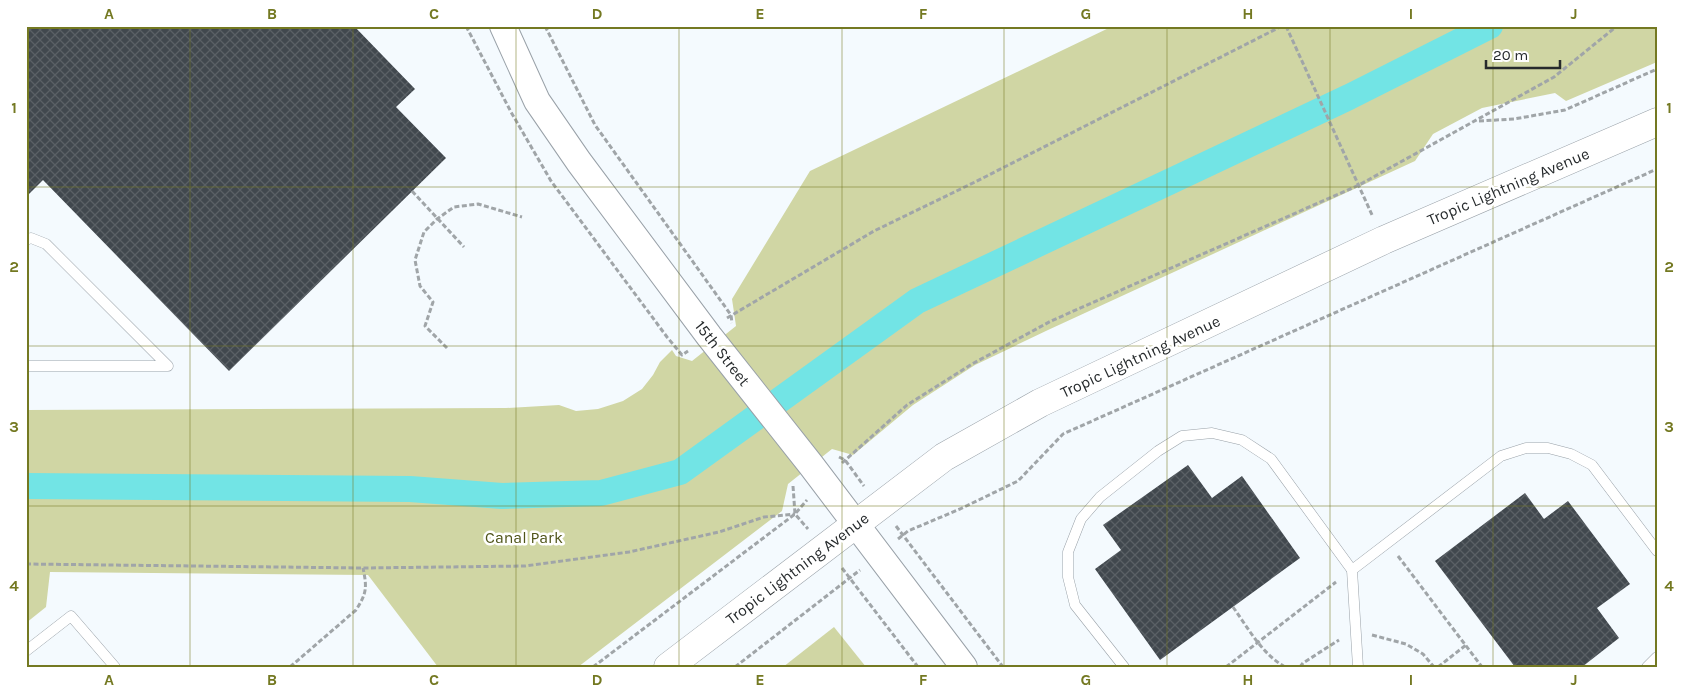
<svg xmlns="http://www.w3.org/2000/svg" width="1683" height="693" font-family="Karla,sans-serif">
<defs>
<pattern id="building-cross-hatch" width="8" height="8" patternUnits="userSpaceOnUse" patternTransform="scale(1.25)"><rect width="8" height="8" fill="#41484e"/><path d="M0 0l8 8M0 8l8-8" fill="none" stroke="#5a6065"/></pattern>
</defs>
<rect width="100%" height="100%" fill="#f4fafe"/>
<!-- park -->
<g fill="#d0d6a4">
<path d="M1113,26H1657V62L1566,101L1555,93L1482,108L1433,134L1415,161L1048,330L975,365L913,405L853,455L832,449L788,484L782,511L578,667H438L368,575L50,572L46,607L26,623V410L506,408L559,405L576,411L598,409L623,401L642,389L653,375L660,362L672,350L676,356L692,361L736,326L732,299L810,171Z"/>
<path d="M834,627L866,667H783Z"/>
</g>
<g fill="none" stroke-linecap="round" stroke-linejoin="round">
<!-- canal -->
<path stroke="#72e4e5" stroke-width="26" d="M26,486L410,489L502,496L601,493L680,472L917,301L1349,97L1490,26"/>
</g>
<!-- building -->
<g fill="url(#building-cross-hatch)">
<path d="M26,26H354L415,89L396,107L446,158L229,371L43,180L26,197Z"/>
<path d="M1188,465L1212,498L1242,476L1300,558L1160,660L1095,569L1121,550L1103,525Z"/>
<path d="M1525,493L1544,519L1568,501L1630,584L1597,608L1619,638L1582,667H1515L1435,561Z"/>
</g>
<g fill="none" stroke-linecap="round" stroke-linejoin="round">
<!-- service casing -->
<g stroke="#99a1a8" stroke-width="11">
<g id="service">
<path d="M26,240L31,238L46,244L168,366H26"/>
<path d="M1352,570L1358,667"/>
<path d="M26,651L71,616L115,667"/>
<path d="M1124,667L1075,605L1068,577V552L1081,519L1100,497L1158,451L1182,436L1212,433L1242,440L1271,459L1352,570L1501,456L1526,448H1548L1571,454L1592,465L1657,551"/>
<path d="M1647,667L1657,657"/>
</g>
</g>
<!-- tertiary casing -->
<g stroke="#99a1a8" stroke-width="28">
<path id="tertiary" d="M503,26L537,101L579,162L709,336L811,465L964,667"/>
</g>
<!-- secondary casing -->
<g stroke="#99a1a8" stroke-width="29">
<path id="secondary" d="M668,667L944,457L1040,403L1384,240L1657,122"/>
</g>
<!-- path -->
<g stroke="#a0a5a8" stroke-width="3" stroke-dasharray="5 2.5" stroke-linecap="butt">
<path d="M466,26L511,112L551,181L667,337L682,355L688,351"/>
<path d="M545,26L595,125L731,315L732,323"/>
<path d="M1286,26L1373,217"/>
<path d="M1479,121L1514,119L1565,110L1657,69"/>
<path d="M412,191L464,247"/>
<path d="M727,318L874,231L975,182L1282,26"/>
<path d="M447,348L425,326L433,302L420,286L415,260L424,232L437,219L454,207L478,204L522,217"/>
<path d="M839,457L845,460L864,486"/>
<path d="M842,463L907,405L972,364L1051,321L1359,185L1554,77L1617,26"/>
<path d="M793,486L795,514L808,529"/>
<path d="M896,526L1003,667"/>
<path d="M898,539L908,531L960,509L1018,481L1063,434L1657,169"/>
<path d="M1398,556L1482,667"/>
<path d="M26,564L363,568L525,566L629,552L719,532L764,517L795,514"/>
<path d="M842,568L918,667"/>
<path d="M1233,607C1248,628 1262,654 1285,667"/>
<path d="M1372,635L1406,644L1423,654L1434,667"/>
<path d="M290,667L356,610C367,593 367,587 363,568"/>
<path d="M593,667L795,514L807,500"/>
<path d="M735,667L860,570"/>
<path d="M1226,667L1336,582"/>
<path d="M1300,667L1303,663L1339,640"/>
<path d="M1438,667L1466,645"/>
</g>
<!-- service -->
<use href="#service" stroke="#fff" stroke-width="10"/>
<!-- tertiary -->
<use href="#tertiary" stroke="#fff" stroke-width="26"/>
<!-- secondary -->
<use href="#secondary" stroke="#fff" stroke-width="28"/>
</g>
<!-- grid -->
<path fill="none" stroke="#747922" stroke-width="1" stroke-opacity="0.55" d="M190,26V667M353,26V667M516,26V667M679,26V667M842,26V667M1004,26V667M1167,26V667M1330,26V667M1493,26V667M26,187H1657M26,346H1657M26,506H1657"/>
<g text-anchor="middle" stroke-width="5" stroke-linejoin="round" paint-order="stroke">
<!-- street labels -->
<g font-size="16" fill="#262a2c" stroke="#fff">
<text transform="translate(1508 186) rotate(-23)" y="6">Tropic Lightning Avenue</text>
<text transform="translate(723 353) rotate(52)" y="6">15th Street</text>
<text transform="translate(1140 356) rotate(-25)" y="6">Tropic Lightning Avenue</text>
<text transform="translate(797 568) rotate(-37)" y="6">Tropic Lightning Avenue</text>
</g>
<!-- park labels -->
<g font-size="16" fill="#4f5419" stroke="#fff">
<text x="524" y="543">Canal Park</text>
</g>
</g>
<!-- border -->
<rect width="1683" height="693" fill="none" stroke="#ffffff" stroke-width="55"/>
<!-- scale -->
<path d="M1486 60v8h74v-8" fill="none" stroke="#262a2c" stroke-width="2.5"/>
<text x="1493" y="60" font-size="15" fill="#262a2c" stroke="#ffffff" stroke-width="4" paint-order="stroke">20 m</text>
<rect x="28" y="28" width="1628" height="638" fill="none" stroke="#747922" stroke-width="2"/>
<g font-size="16" text-anchor="middle" font-weight="bold" fill="#747922">
<text x="109" y="19">A</text>
<text x="272" y="19">B</text>
<text x="434" y="19">C</text>
<text x="597" y="19">D</text>
<text x="760" y="19">E</text>
<text x="923" y="19">F</text>
<text x="1086" y="19">G</text>
<text x="1248" y="19">H</text>
<text x="1411" y="19">I</text>
<text x="1574" y="19">J</text>
<text x="14" y="113">1</text>
<text x="1669" y="113">1</text>
<text x="14" y="272">2</text>
<text x="1669" y="272">2</text>
<text x="14" y="432">3</text>
<text x="1669" y="432">3</text>
<text x="14" y="591">4</text>
<text x="1669" y="591">4</text>
<text x="109" y="685">A</text>
<text x="272" y="685">B</text>
<text x="434" y="685">C</text>
<text x="597" y="685">D</text>
<text x="760" y="685">E</text>
<text x="923" y="685">F</text>
<text x="1086" y="685">G</text>
<text x="1248" y="685">H</text>
<text x="1411" y="685">I</text>
<text x="1574" y="685">J</text>
</g>
</svg>
